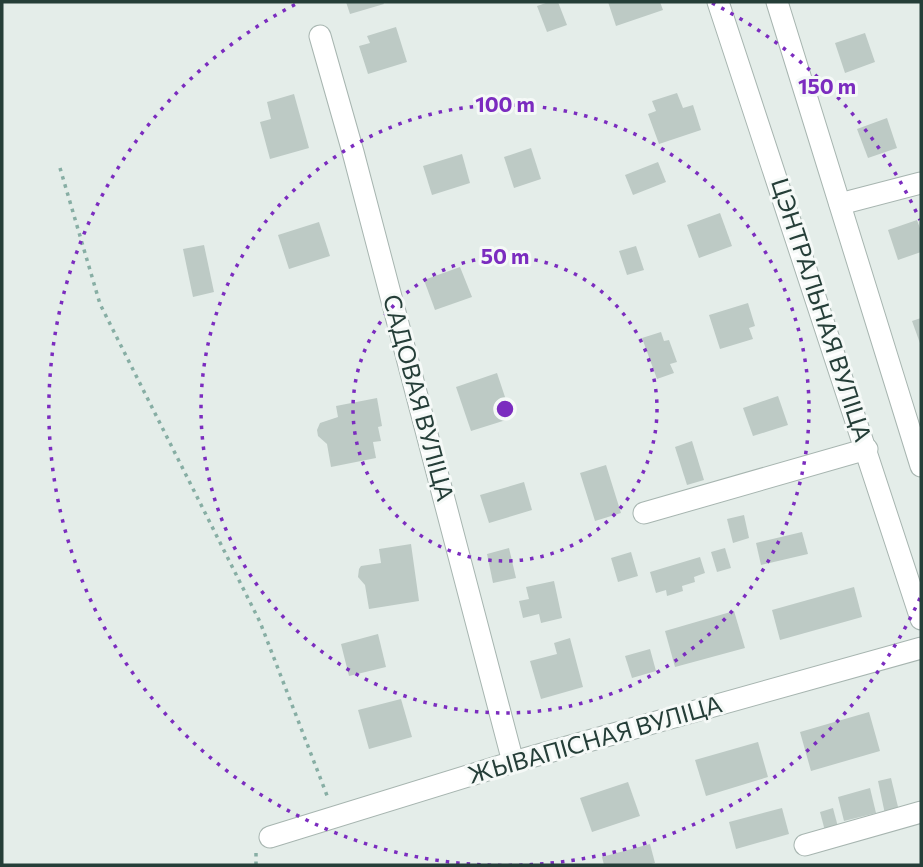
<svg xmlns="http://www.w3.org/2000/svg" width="923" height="867" font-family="Commissioner,sans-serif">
<rect width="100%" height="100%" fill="#e4ede9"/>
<!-- building -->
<g fill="#bdcac5">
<path d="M346,2H383L384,4L350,14Z"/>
<path d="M549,2H558L567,25L547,32L537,6Z"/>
<path d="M608,2H660L663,10L616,26Z"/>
<path d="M396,27L407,62L368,74L359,46L370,43L367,36Z"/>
<path d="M865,33L875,62L845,73L835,43Z"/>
<path d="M677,93L683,108L693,105L701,130L659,144L648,114L656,111L652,101Z"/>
<path d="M294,94L309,148L270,159L260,122L271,119L267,102Z"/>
<path d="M887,118L897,148L868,158L857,129Z"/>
<path d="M531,148L541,179L514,188L504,157Z"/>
<path d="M462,154L470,183L432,195L423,166Z"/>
<path d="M658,162L666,182L633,195L625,175Z"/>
<path d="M720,213L732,246L699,258L687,225Z"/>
<path d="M917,220L921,231V252L898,260L888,230Z"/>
<path d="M319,222L330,256L289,269L278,235Z"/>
<path d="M204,245L214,292L193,297L183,249Z"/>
<path d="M636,246L644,270L627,275L619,251Z"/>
<path d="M460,267L472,297L435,310L424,280Z"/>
<path d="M748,303L755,326L749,328L753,339L720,349L709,315Z"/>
<path d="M921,318V346L912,321Z"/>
<path d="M661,332L664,341L669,340L677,362L670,364L674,373L657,379L642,338Z"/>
<path d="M497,373L512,418L471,431L456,387Z"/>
<path d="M778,396L788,425L753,436L743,408Z"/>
<path d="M377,398L382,426L378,427L381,441L373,442L376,458L331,467L327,444L318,436L317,430L320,423L338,417L336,406Z"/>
<path d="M692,441L704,480L687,485L675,447Z"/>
<path d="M606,465L621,513L595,521L580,473Z"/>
<path d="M524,482L532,510L489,523L480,495Z"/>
<path d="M744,515L749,538L733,543L727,519Z"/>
<path d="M802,532L808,554L761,565L756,543Z"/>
<path d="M411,544L419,601L369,609L365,585L358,577L359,569L361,566L381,563L379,549Z"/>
<path d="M509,548L516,578L493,583L487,554Z"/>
<path d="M725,548L731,568L717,572L711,552Z"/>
<path d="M631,552L638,576L618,582L611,558Z"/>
<path d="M700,557L705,573L694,577L695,582L682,586L683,591L667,596L666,590L656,593L650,572Z"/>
<path d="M554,581L562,618L541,623L539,614L523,618L519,601L529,599L526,587Z"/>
<path d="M854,587L862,617L780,640L772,610Z"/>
<path d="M734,611L745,648L675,667L665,631Z"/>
<path d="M378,634L386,667L349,676L341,644Z"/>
<path d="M570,638L583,687L541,699L530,661L557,654L554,643Z"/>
<path d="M650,649L656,671L632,678L625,656Z"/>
<path d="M401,699L412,737L369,749L358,710Z"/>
<path d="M869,712L880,751L811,771L800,732Z"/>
<path d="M758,742L768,777L706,796L695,760Z"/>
<path d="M891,778L899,811L885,814L878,781Z"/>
<path d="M628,782L640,816L592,832L580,798Z"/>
<path d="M870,788L876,813L844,821L838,797Z"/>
<path d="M782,808L789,834L736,849L729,822Z"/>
<path d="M833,808L838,827L825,831L820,812Z"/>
<path d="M650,844L655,863L647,865H604L602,857Z"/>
</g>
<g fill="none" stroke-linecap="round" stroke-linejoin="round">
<!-- minor casing -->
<g stroke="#a7b5b0" stroke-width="23">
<g id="minor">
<path d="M718,2L921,619"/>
<path d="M777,2L921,466"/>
<path d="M320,36L353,152L513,762"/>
<path d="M840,204L921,183"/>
<path d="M644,513L867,449"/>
<path d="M270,837L513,762L921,648"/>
<path d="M805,845L921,812"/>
</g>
</g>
<!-- path -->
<g stroke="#87aea4" stroke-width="3.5" stroke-dasharray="3.5 5" stroke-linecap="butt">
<path d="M60,168L100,304L260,622L328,798"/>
<path d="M256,853V865"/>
</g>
<!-- minor -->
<use href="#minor" stroke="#fff" stroke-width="21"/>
</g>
<!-- distance rings -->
<g fill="none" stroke="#7b2cbf" stroke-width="3.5" stroke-dasharray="3.5 7">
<circle cx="505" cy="409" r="152"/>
<circle cx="505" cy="409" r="304"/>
<path d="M920 598A456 456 0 1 1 298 3M712 3A456 456 0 0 1 920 220"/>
</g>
<g text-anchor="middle" stroke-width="6" stroke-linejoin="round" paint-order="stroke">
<!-- street labels -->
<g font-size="24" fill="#253e38" stroke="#f5f9f7">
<text transform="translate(821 310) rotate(72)" y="8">ЦЭНТРАЛЬНАЯ ВУЛІЦА</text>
<text transform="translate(418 398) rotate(75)" y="8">САДОВАЯ ВУЛІЦА</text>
<text transform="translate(595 740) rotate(-16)" y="8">ЖЫВАПІСНАЯ ВУЛІЦА</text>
</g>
</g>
<circle cx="505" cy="409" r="10" fill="#7b2cbf" stroke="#f5f9f7" stroke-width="3.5"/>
<g font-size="21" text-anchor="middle" font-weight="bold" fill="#7b2cbf" stroke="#f5f9f7" stroke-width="6" stroke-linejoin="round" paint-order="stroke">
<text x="827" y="94">150 m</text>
<text x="505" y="112">100 m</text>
<text x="505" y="264">50 m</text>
</g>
<!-- border -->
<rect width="923" height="867" fill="none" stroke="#253e38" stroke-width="7"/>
</svg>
